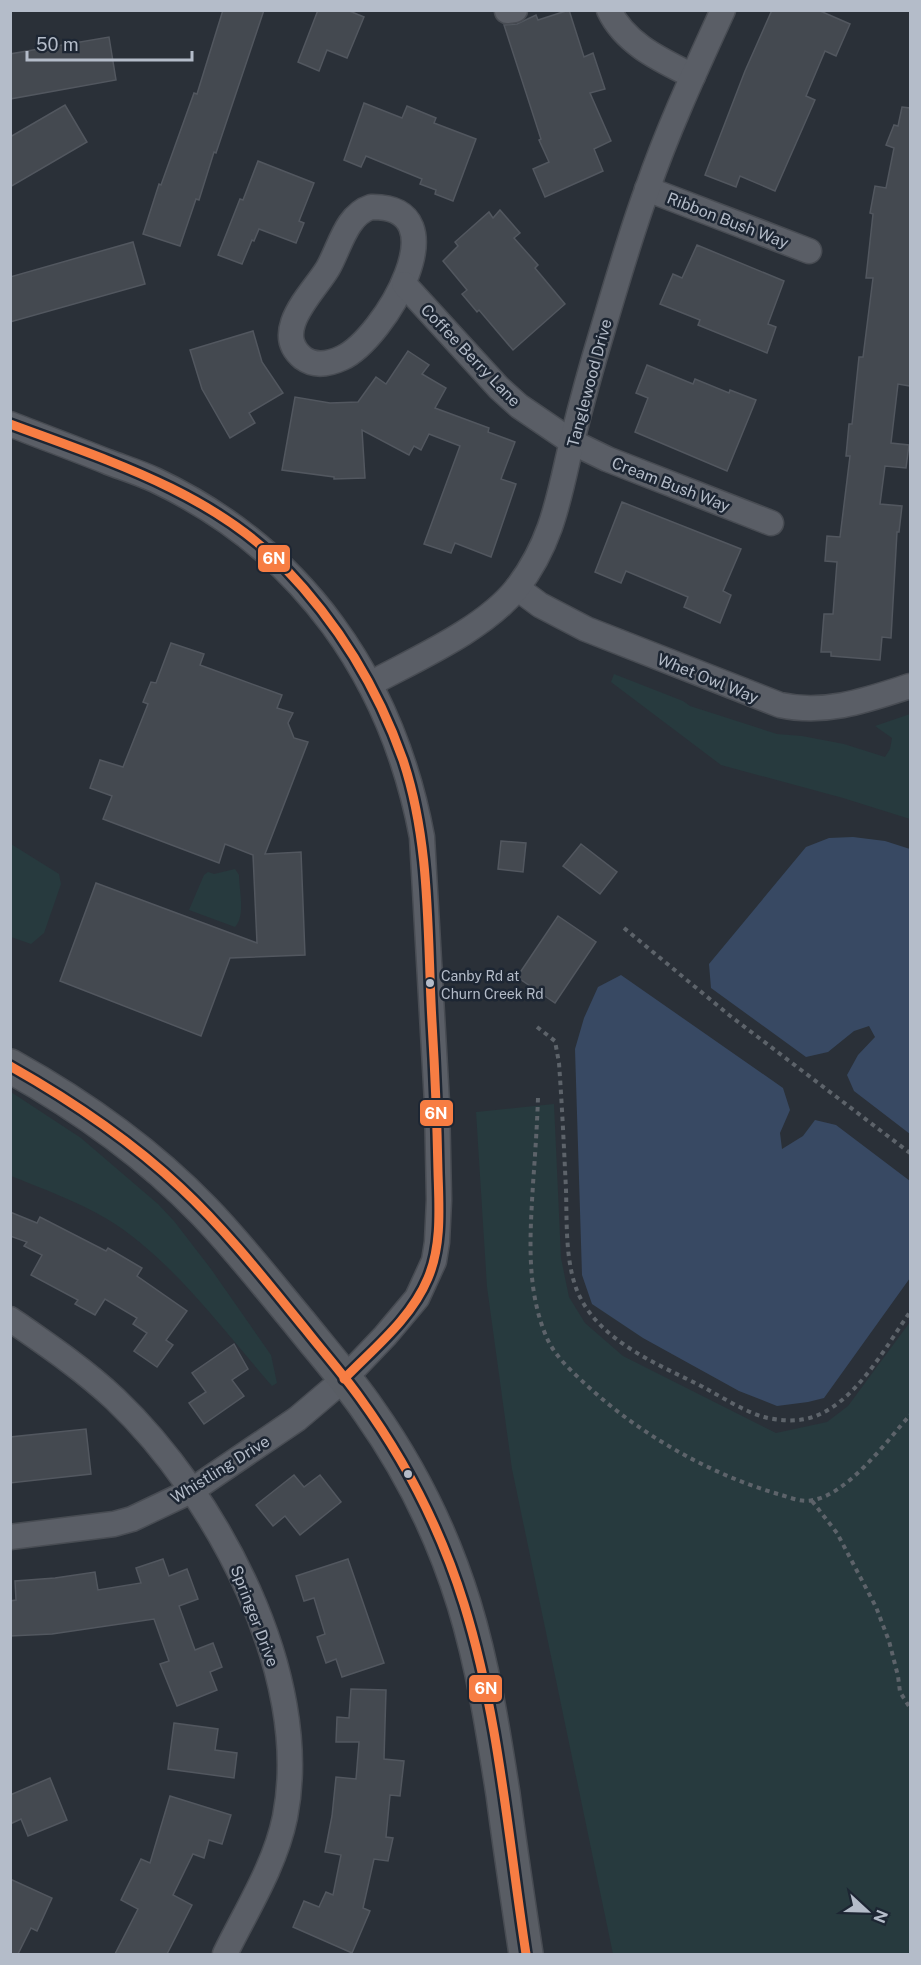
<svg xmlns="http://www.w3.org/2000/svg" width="921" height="1965" font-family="'Public Sans',sans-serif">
<rect width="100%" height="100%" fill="#2a3038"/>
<!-- green -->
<g fill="#273a3e">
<path d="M614,674L683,701L690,706L777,734L802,736L844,744L885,757L890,749L892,738L875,726L910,714V819L843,798L721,765L611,682Z"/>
<path d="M11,844L59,874L61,884L44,933L31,944L11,937Z"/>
<path d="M235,869L239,875C239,890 246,916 235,927L189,910L204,875L208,872L214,874Z"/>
<path d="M11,1092L81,1138L158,1204L174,1221L211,1269L271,1355L277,1383L272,1386C224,1331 169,1256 107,1219C77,1201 43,1189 11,1176Z"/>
<path d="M554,1104L561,1258L569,1297L585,1323L623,1356L776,1433L827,1422L848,1406L910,1322V1954H613L512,1469L487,1287L476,1112Z"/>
</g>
<!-- water -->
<g fill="#384963">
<path d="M853,837L885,841L910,849V1134L854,1091L847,1075L858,1055L875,1037L869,1026L854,1031L828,1052L806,1057L711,988L709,964L806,847L829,838Z"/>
<path d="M621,975L783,1088L790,1110L780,1133L782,1149L803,1136L815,1120L836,1125L910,1181V1278L824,1398L808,1402L777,1406L739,1391L643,1338L592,1304L582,1275L575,1049L584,1018L598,987Z"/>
</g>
<!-- building -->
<g fill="#444950" stroke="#52575f" stroke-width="1.5">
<path d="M223,10H264L216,153L214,152L199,200L196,199L180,246L143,234L159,184L161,185L194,93L197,94Z"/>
<path d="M318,10H347L364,17L347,58L327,50L319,71L298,62Z"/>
<path d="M569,10L584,57L593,53L605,89L590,93L611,141L594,149L603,171L545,197L533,169L549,162L539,140L541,139L504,25L517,24L536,15L538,20Z"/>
<path d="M772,10H818L850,24L836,56L825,51L806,96L815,100L775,191L740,176L736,187L705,175L745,71Z"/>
<path d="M109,37L116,80L10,99V54Z"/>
<path d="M364,103L402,118L407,106L436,118L434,123L476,139L453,201L435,194L436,190L420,184L422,179L366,156L361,167L344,160Z"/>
<path d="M65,105L87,142L10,187V137Z"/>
<path d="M902,107L910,108V386L898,384L891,443L909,445L906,468L885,466L880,504L902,506L899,532H897L891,638L882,637L880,660L831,656V652H821L824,614H833L837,562L825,561L827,536L840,537L850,456H846L849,424H852L859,357H863L873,278H866L873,214L870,213L875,186L886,188L894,148L886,145L894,125L898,126Z"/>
<path d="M258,161L314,183L299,221L304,223L296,243L259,229L254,241L252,240L242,264L218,255L240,199L243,200Z"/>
<path d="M500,210L520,233L514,238L538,265L535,268L565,304L513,350L479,310L477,312L462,294L467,290L443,261L458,246L455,242L489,212L493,218Z"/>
<path d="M133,242L145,284L10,322V277Z"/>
<path d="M697,245L784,281L768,324L776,327L767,353L698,325L700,320L660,304L673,274L682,278Z"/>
<path d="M253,331L262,362L283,393L249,413L255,423L230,438L202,389L190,350Z"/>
<path d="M408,351L429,365L422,374L446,388L435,408L489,428L488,432L515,442L501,479L516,484L491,557L455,543L451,553L424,544L460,446L429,434L421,450L414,446L409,455L362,430L365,478L334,479V477L282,470L295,397L330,403L358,402L376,377L386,384Z"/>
<path d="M647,365L693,384L695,379L729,393L730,390L756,400L727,471L635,432L648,398L636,393Z"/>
<path d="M622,502L741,549L723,591L731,595L720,623L684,607L688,597L626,571L621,583L595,572Z"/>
<path d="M171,643L204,654L200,665L282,695L277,708L293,713L288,723L294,738L308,742L265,854L301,852L305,955L230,958L201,1036L60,981L96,883L257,943L253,855L225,844L219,863L103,819L112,796L90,788L100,760L123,767L148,704L143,702L151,682L156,683Z"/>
<path d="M501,841L526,843L523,872L498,869Z"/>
<path d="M581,844L617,872L600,894L563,866Z"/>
<path d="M558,916L596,942L555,1003L517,977Z"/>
<path d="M10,1212L37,1223L40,1217L106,1251L108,1248L142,1268L137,1276L187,1311L166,1340L173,1345L157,1367L134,1351L147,1333L133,1324L137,1318L105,1299L95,1315L75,1304L78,1300L31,1275L42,1255L24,1246L27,1242L10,1236Z"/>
<path d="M234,1344L248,1369L232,1380L244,1396L204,1424L189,1403L206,1392L192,1373Z"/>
<path d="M86,1429L91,1474L10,1483V1437Z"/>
<path d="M294,1475L304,1487L320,1475L341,1502L300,1535L285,1516L273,1526L256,1505Z"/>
<path d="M163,1559L169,1576L187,1569L198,1599L179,1606L195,1650L213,1643L222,1667L210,1672L217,1690L177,1706L160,1664L169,1661L154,1619L52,1634L10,1636V1601L16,1600L15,1581L55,1578L95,1572L98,1590L141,1583L136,1568Z"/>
<path d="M348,1559L384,1663L342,1677L336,1659L326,1663L317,1637L325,1634L314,1598L304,1601L296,1576Z"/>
<path d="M351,1689L386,1690L384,1759L404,1761L400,1796L390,1795L386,1837L393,1838L388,1861L374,1859L363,1908L370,1911L352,1953L293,1927L304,1901L319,1907L326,1892L333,1895L341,1855L325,1852L332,1816L336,1777L356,1779L359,1742H336L337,1717L349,1718Z"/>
<path d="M174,1723L218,1729L215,1750L237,1753L234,1778L168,1769Z"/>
<path d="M50,1778L67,1820L28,1836L21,1819L10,1824V1795Z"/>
<path d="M170,1796L231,1815L222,1844L209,1840L204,1858L193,1854L173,1895L192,1905L167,1954H115L138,1909L121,1900L141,1859L150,1863Z"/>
<path d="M10,1879L52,1898L37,1931L31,1928L18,1954H10Z"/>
</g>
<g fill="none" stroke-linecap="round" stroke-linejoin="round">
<!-- street casing -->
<g stroke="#484c53" stroke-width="27">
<g id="street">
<path d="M609,10C625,44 661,60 693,76"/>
<path d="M507,11L515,10"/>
<path d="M647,189L809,251"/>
<path d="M371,207C463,205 384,339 342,358C329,364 315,367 303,358C270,331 314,292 328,268C340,247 346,215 371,207Z"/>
<path d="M404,284L499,388L519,406L572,442L607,459L771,523"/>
<path d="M10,424C43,437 76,449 108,462C124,468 140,473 155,480C303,550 392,678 422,837L437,1103L439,1200L437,1242L434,1261L417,1298L385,1336L344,1379L297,1419L191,1491L132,1519L114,1524L10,1537"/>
<path d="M517,588L540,605L586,629L780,705C826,715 867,700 910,686"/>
<path d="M370,684C416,659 485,629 517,588C553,541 559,496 572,441C581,405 591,368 602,332C616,285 630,236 647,190C668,129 696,69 723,10"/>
<path d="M10,1319C46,1344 83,1369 115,1399C216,1495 313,1675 285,1817C275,1866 246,1911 225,1954"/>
</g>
</g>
<!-- secondary casing -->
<g stroke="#484c53" stroke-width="36">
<path id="secondary" d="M10,1066C82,1106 147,1152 204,1211C238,1246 268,1285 299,1322C322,1351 348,1380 369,1411C410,1469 443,1536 464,1604C483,1666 493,1730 503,1794C510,1848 518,1901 526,1954"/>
</g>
<!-- path -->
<g stroke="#5d636a" stroke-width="4" stroke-dasharray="4.5 4.5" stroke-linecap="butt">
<path d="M624,928L729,1015L910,1153"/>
<path d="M537,1027L555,1041L559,1063C562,1105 564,1148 566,1190C567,1223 565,1262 578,1293C600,1342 658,1364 703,1387C722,1397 743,1411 764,1417C779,1421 798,1422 813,1417C856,1402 885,1348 910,1312"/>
<path d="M538,1098C537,1127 535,1156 533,1184C530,1236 526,1288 546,1336C553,1353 567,1367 580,1379C634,1431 706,1473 778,1494C789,1497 802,1503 813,1500C848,1494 887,1441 910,1415"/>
<path d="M812,1501L837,1533L876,1607L889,1641L898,1676L900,1692L910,1708"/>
</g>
<!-- street -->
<use href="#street" stroke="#5a5e66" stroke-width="24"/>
<!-- secondary -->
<use href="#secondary" stroke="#595d64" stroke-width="33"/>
<!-- bus-1 casing -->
<g stroke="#1d2633" stroke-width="14">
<g id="bus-1">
<path d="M10,424C107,460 211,492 284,567C337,622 378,689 403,760C431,844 427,934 432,1022C435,1072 437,1121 438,1172C439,1207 442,1245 428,1278C411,1319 374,1348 344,1379"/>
<path d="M10,1066C72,1101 130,1140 181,1188C227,1231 266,1281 306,1330C324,1353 343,1374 360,1398C405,1460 441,1530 464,1604C499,1717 508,1837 526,1954"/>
</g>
</g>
<!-- bus-1 -->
<use href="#bus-1" stroke="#f77d43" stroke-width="9"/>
</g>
<!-- markers -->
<g fill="#b4bcc9" stroke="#1d2633" stroke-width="2">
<circle cx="430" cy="983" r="5"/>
<circle cx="408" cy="1474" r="5"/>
</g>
<g text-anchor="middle" stroke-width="5" stroke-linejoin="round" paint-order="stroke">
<!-- bus labels -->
<g font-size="14" fill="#b4bcc9" stroke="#1d2633" text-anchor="start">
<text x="441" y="981">Canby Rd at<tspan x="441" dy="18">Churn Creek Rd</tspan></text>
</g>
<!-- street labels -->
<g font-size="16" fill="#b4bcc9" stroke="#1d2633">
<text transform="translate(728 220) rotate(21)" y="6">Ribbon Bush Way</text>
<text transform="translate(471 355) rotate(46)" y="6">Coffee Berry Lane</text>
<text transform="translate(589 383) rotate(-75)" y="6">Tanglewood Drive</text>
<text transform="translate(671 484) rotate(21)" y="6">Cream Bush Way</text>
<text transform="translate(708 678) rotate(22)" y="6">Whet Owl Way</text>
<text transform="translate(220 1469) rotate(-32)" y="6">Whistling Drive</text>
<text transform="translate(255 1616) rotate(69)" y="6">Springer Drive</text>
</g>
</g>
<g stroke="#1d2633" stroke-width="2">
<rect x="257" y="544" width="34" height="29" rx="6" fill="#f77d43"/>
<rect x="419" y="1099" width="35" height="28" rx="6" fill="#f77d43"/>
<rect x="468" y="1674" width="35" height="29" rx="6" fill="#f77d43"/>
</g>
<g font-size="16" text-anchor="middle" font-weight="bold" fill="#fff">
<text x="274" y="564">6N</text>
<text x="436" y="1119">6N</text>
<text x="486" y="1694">6N</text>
</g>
<!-- border -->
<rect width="921" height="1965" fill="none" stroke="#b4bcc9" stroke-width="24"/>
<!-- north arrow -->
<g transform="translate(867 1911) rotate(112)" stroke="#1d2633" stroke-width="4.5" paint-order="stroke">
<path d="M0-4.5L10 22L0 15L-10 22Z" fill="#b4bcc9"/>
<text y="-9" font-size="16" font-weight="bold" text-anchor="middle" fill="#b4bcc9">N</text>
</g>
<!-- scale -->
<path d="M27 51v9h165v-9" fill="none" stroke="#b4bcc9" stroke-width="3"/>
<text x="36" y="51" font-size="18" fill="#b4bcc9" stroke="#1d2633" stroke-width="4.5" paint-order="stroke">50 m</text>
</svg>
